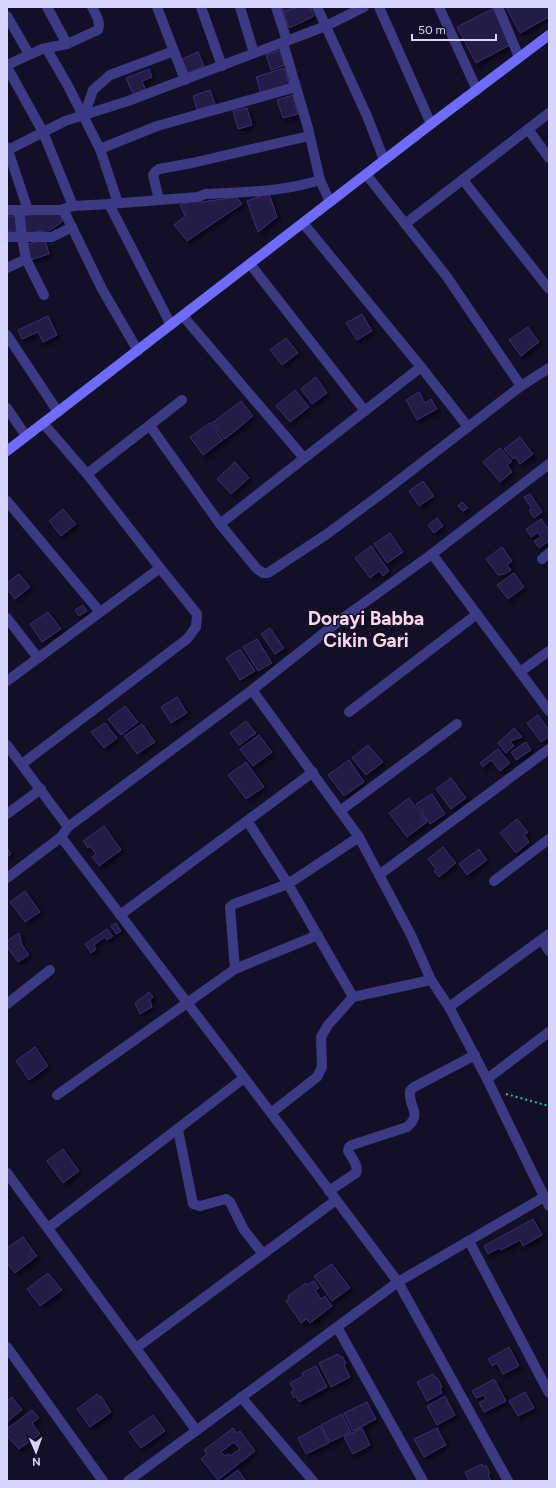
<svg xmlns="http://www.w3.org/2000/svg" width="556" height="1488" font-family="Figtree,sans-serif">
<defs>
<filter id="shadow"><feDropShadow dx="3" dy="3" stdDeviation="2" flood-color="#0009"/></filter>
</defs>
<rect width="100%" height="100%" fill="#130f26"/>
<!-- building -->
<g fill="#241b47" stroke="#3b2d73" fill-rule="evenodd" filter="url(#shadow)">
<path d="M282,7H298L284,12Z"/>
<path d="M298,7H310L314,16L289,28L284,12Z"/>
<path d="M506,7H549V17L520,33Z"/>
<path d="M494,8L512,44L476,63L457,27Z"/>
<path d="M280,50L285,65L271,70L266,55Z"/>
<path d="M198,52L204,66L188,73L182,59Z"/>
<path d="M284,68L289,84L261,93L256,77Z"/>
<path d="M149,69L152,77L142,81L146,91L134,96L126,78Z"/>
<path d="M210,90L215,104L197,110L193,96Z"/>
<path d="M293,95L298,114L283,118L277,100Z"/>
<path d="M247,108L252,125L238,129L233,111Z"/>
<path d="M269,193L277,217L258,232L247,201Z"/>
<path d="M201,196L202,202L237,197L242,204L187,241L174,225L185,216L180,205Z"/>
<path d="M60,211L62,222L43,235V231L26,233L23,216Z"/>
<rect x="7" y="216" width="9" height="15"/>
<path d="M42,240L46,243L49,254L30,260L26,245Z"/>
<path d="M362,314L372,331L357,340L346,323Z"/>
<path d="M48,316L57,335L43,342L38,332L22,339L18,330Z"/>
<path d="M528,327L539,342L521,356L509,340Z"/>
<path d="M286,338L298,353L282,365L270,350Z"/>
<path d="M316,377L327,393L312,404L301,389Z"/>
<path d="M295,390L309,407L290,422L276,406Z"/>
<path d="M419,392L425,403L431,399L437,409L417,420L406,400Z"/>
<path d="M241,401L253,416L225,439L212,423Z"/>
<path d="M210,423L223,440L203,455L190,437Z"/>
<path d="M520,437L533,454L520,464L515,457L513,459L504,449Z"/>
<path d="M500,448L512,461L507,465L512,472L500,482L483,462Z"/>
<path d="M235,462L249,478L231,494L217,479Z"/>
<path d="M423,481L434,496L419,506L409,491Z"/>
<path d="M530,494L542,512L534,518L529,510L532,509L524,497Z"/>
<path d="M462,502L468,508L463,511L458,506Z"/>
<path d="M63,509L76,524L61,536L49,521Z"/>
<path d="M437,518L443,526L434,533L428,525Z"/>
<path d="M541,519L549,530V541L539,548L534,541L541,537L538,532L531,537L526,529Z"/>
<path d="M390,533L403,552L387,563L374,544Z"/>
<path d="M371,546L389,571L383,576L379,571L370,578L355,558Z"/>
<path d="M502,547L512,561L507,565L511,570L505,574L498,575L486,559Z"/>
<path d="M514,573L524,587L508,599L497,585Z"/>
<path d="M19,574L30,587L15,599L7,589V583Z"/>
<path d="M83,605L87,611L79,616L75,610Z"/>
<path d="M48,612L61,629L42,642L30,624Z"/>
<path d="M270,628L284,648L275,654L261,634Z"/>
<path d="M257,639L272,663L258,671L243,647Z"/>
<path d="M240,649L255,671L240,680L226,658Z"/>
<path d="M177,697L187,713L171,723L161,707Z"/>
<path d="M125,706L138,722L121,735L108,719Z"/>
<path d="M538,715L549,730V737L541,742L527,723Z"/>
<path d="M246,721L256,733L239,745L230,733Z"/>
<path d="M105,723L117,738L104,748L91,732Z"/>
<path d="M142,724L155,742L137,754L124,736Z"/>
<path d="M514,728L522,737L510,741L514,746L506,753L498,743Z"/>
<path d="M259,735L272,752L253,766L240,749Z"/>
<path d="M526,742L531,750L516,760L511,752Z"/>
<path d="M368,745L383,762L366,775L352,758Z"/>
<path d="M498,749L510,763L500,771L491,760L483,767L480,763Z"/>
<path d="M349,760L364,782L344,796L328,775Z"/>
<path d="M246,762L264,787L246,799L228,775Z"/>
<path d="M451,778L466,798L451,809L436,789Z"/>
<path d="M432,794L445,814L430,824L416,804Z"/>
<path d="M409,798L427,822L407,837L389,813Z"/>
<path d="M517,819L528,832L524,835L529,842L516,853L500,833Z"/>
<path d="M104,826L121,850L99,866L92,857L96,854L90,846L88,848L83,841Z"/>
<path d="M443,847L456,863L439,877L434,871L436,869L428,859Z"/>
<path d="M7,848L11,854L7,857Z"/>
<path d="M479,849L487,860L467,875L459,864Z"/>
<path d="M25,891L40,912L25,922L10,902Z"/>
<path d="M116,923L121,931L116,934L111,926Z"/>
<path d="M107,929L113,936L107,940L105,937L94,945L96,949L91,953L85,944Z"/>
<path d="M19,933L22,945L29,955L18,962L7,947V941Z"/>
<path d="M149,992L153,997L150,1000L152,1007L140,1014L135,1003Z"/>
<path d="M35,1047L48,1066L29,1080L16,1061Z"/>
<path d="M63,1149L79,1171L63,1183L47,1161Z"/>
<path d="M533,1219L542,1235L523,1246L520,1240L501,1250L499,1248L488,1254L484,1246Z"/>
<path d="M23,1237L37,1256L15,1273L7,1263V1248Z"/>
<path d="M332,1264L350,1288L332,1301L314,1276Z"/>
<path d="M48,1273L62,1290L40,1306L27,1289Z"/>
<path d="M314,1281L319,1288L315,1290L321,1299L325,1296L332,1306L310,1323L306,1319L301,1323L286,1301L289,1298L288,1296L306,1283L307,1285Z"/>
<path d="M509,1347L519,1366L503,1374L497,1363L492,1366L488,1359Z"/>
<path d="M338,1354L340,1357L342,1356L346,1363L344,1365L350,1377L331,1387L319,1363Z"/>
<path d="M316,1366L327,1387L299,1402L296,1396L294,1398L291,1392L294,1390L290,1383L303,1376L302,1373Z"/>
<path d="M433,1374L435,1378L437,1377L442,1387L440,1388L442,1393L427,1401L417,1382Z"/>
<path d="M494,1379L506,1401L484,1412L479,1403L486,1399L484,1395L476,1398L472,1391Z"/>
<path d="M525,1392L534,1408L518,1416L509,1401Z"/>
<path d="M97,1394L100,1397L101,1396L111,1412L90,1427L77,1409Z"/>
<path d="M445,1396L455,1415L437,1425L427,1406Z"/>
<path d="M12,1397L22,1410L7,1422V1401Z"/>
<path d="M367,1402L376,1419L353,1431L344,1413Z"/>
<path d="M32,1410L39,1418L32,1423L40,1434L19,1449L7,1436V1429Z"/>
<path d="M342,1414L351,1432L330,1442L321,1425Z"/>
<path d="M153,1415L165,1431L141,1448L129,1432Z"/>
<path d="M320,1426L329,1443L306,1454L298,1438Z"/>
<path d="M233,1428L237,1433L240,1431L255,1451L218,1480L201,1459L207,1454L204,1450ZM234,1442L240,1449L230,1456L228,1454L225,1456L221,1452Z"/>
<path d="M362,1428L370,1445L353,1454L344,1437Z"/>
<path d="M437,1428L446,1445L424,1457L414,1439Z"/>
<path d="M482,1464L483,1467L486,1465L490,1473L488,1474L491,1481H469L465,1472Z"/>
<path d="M238,1470L246,1481H223Z"/>
</g>
<g fill="none" stroke-linecap="round" stroke-linejoin="round">
<!-- path -->
<path stroke="#2fb8b0" stroke-width="2" stroke-dasharray="2 3" stroke-linecap="butt" d="M506,1094L549,1106"/>
<!-- street -->
<g stroke="#3d3a85" stroke-width="10">
<path d="M47,7L67,44"/>
<path d="M157,7L185,80"/>
<path d="M201,7L222,66"/>
<path d="M240,7L254,53"/>
<path d="M276,7L287,41"/>
<path d="M317,7L367,116L384,160"/>
<path d="M379,7L431,124"/>
<path d="M439,7L477,90"/>
<path d="M498,7L519,57"/>
<path d="M7,16L29,54"/>
<path d="M46,48L67,84L100,149L118,203"/>
<path d="M7,65L42,49L67,44L98,30C101,22 96,15 92,7"/>
<path d="M7,67L43,132L73,206"/>
<path d="M84,116L93,90L110,75L174,51"/>
<path d="M528,129L549,158"/>
<path d="M7,147L28,210"/>
<path d="M100,149L157,126L296,87"/>
<path d="M8,150L65,121L128,101L326,26L364,7"/>
<path d="M366,174L447,277L521,386"/>
<path d="M320,180L330,202"/>
<path d="M463,180L549,289"/>
<path d="M159,200L153,175L155,172L159,169L192,163L309,136"/>
<path d="M109,204L171,325"/>
<path d="M63,209L102,289L138,351"/>
<path d="M7,210H60L73,206L109,204L198,197L205,194C244,192 283,192 320,180L308,128L283,43"/>
<path d="M303,223L421,367L468,427"/>
<path d="M405,224L549,113"/>
<path d="M7,237H52L72,227"/>
<path d="M26,259L44,295"/>
<path d="M250,264L365,411"/>
<path d="M7,268L26,259L22,237L19,210"/>
<path d="M183,316L304,458"/>
<path d="M7,335L58,412"/>
<path d="M7,408L26,436"/>
<path d="M150,426L220,524L257,569L263,573H268L327,534L385,491L521,386L549,368"/>
<path d="M87,474L182,400"/>
<path d="M7,501L100,612"/>
<path d="M220,524L421,367"/>
<path d="M432,554L549,711"/>
<path d="M542,559L549,553"/>
<path d="M7,618L38,658"/>
<path d="M520,672L549,651"/>
<path d="M7,681L160,568"/>
<path d="M252,690L359,837L411,935L431,980L449,1007L487,1079L533,1174L549,1206"/>
<path d="M349,712L477,614"/>
<path d="M7,745L68,827"/>
<path d="M22,764L187,639L196,627L197,614L160,568L87,474L43,423"/>
<path d="M340,811L457,724"/>
<path d="M7,814L41,789"/>
<path d="M248,822L288,884L353,997"/>
<path d="M61,837L271,1113L398,1282L508,1481"/>
<path d="M379,875L549,749"/>
<path d="M7,878L61,837L68,827L252,690L339,621L432,554L549,464"/>
<path d="M494,881L549,839"/>
<path d="M120,915L313,772"/>
<path d="M542,940L549,951"/>
<path d="M235,969L230,907L234,904L288,884L359,837"/>
<path d="M7,1004L50,970"/>
<path d="M449,1007L549,934"/>
<path d="M487,1079L549,1032"/>
<path d="M57,1095L235,969L318,935"/>
<path d="M271,1113L317,1077L322,1067L321,1037L328,1025L353,997L431,980"/>
<path d="M178,1130L193,1204L200,1206L226,1199L230,1202L244,1230L263,1254"/>
<path d="M7,1173L196,1430"/>
<path d="M329,1191L356,1173C359,1166 352,1158 348,1151L349,1147L352,1145L407,1127C423,1114 408,1107 410,1091L414,1087L475,1055"/>
<path d="M48,1228L244,1078"/>
<path d="M469,1241L549,1393"/>
<path d="M337,1327L423,1481"/>
<path d="M7,1347L103,1481"/>
<path d="M136,1348L336,1200"/>
<path d="M241,1397L313,1481"/>
<path d="M128,1481L398,1282L544,1197"/>
</g>
<!-- secondary -->
<path stroke="#6f6bff" stroke-width="10" d="M7,451L431,124L549,35"/>
</g>
<g text-anchor="middle" stroke-width="3" stroke-linejoin="round" paint-order="stroke">
<!-- district labels -->
<g font-size="19" font-weight="bold" fill="#ffd6f0" stroke="#130f26">
<text x="366" y="625">Dorayi Babba<tspan x="366" dy="22">Cikin Gari</tspan></text>
</g>
</g>
<!-- border -->
<rect width="556" height="1488" fill="none" stroke="#d9d4ff" stroke-width="16"/>
<!-- north arrow -->
<g transform="translate(36 1452) rotate(178)" stroke="#130f26" stroke-width="3" paint-order="stroke">
<path d="M0-3L7 15L0 10L-7 15Z" fill="#d9d4ff"/>
<text y="-6" font-size="11" font-weight="bold" text-anchor="middle" fill="#d9d4ff">N</text>
</g>
<!-- scale -->
<path d="M412 34v6h84v-6" fill="none" stroke="#d9d4ff" stroke-width="2"/>
<text x="418" y="34" font-size="12" fill="#d9d4ff" stroke="#130f26" stroke-width="3" paint-order="stroke">50 m</text>
</svg>
